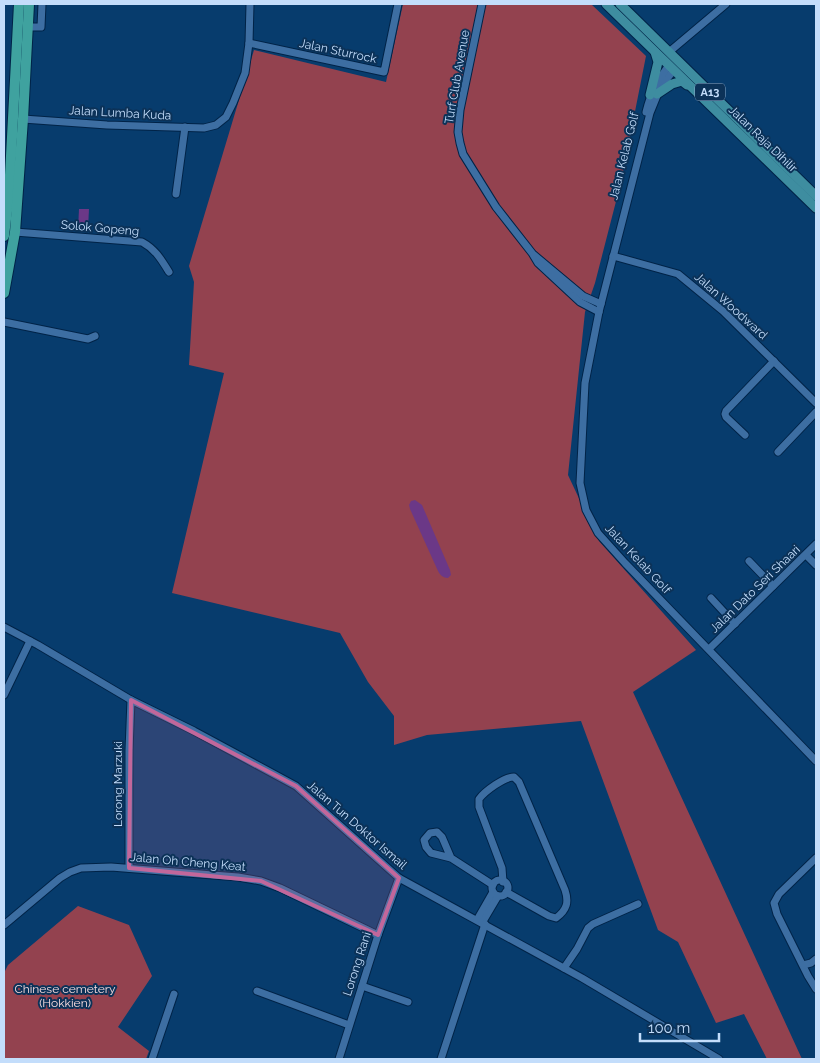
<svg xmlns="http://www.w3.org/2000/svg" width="820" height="1063" font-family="Raleway,sans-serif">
<rect width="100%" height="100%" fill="#073c6d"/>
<!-- green -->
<g fill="#93424f">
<path d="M403,4H591L646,56L621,182L595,283L585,312L568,475L599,541L696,650L633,692L802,1059H767L744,1014L716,1023L678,942L658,930L581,721L427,735L394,745V716L368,682L340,633L172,593L224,373L189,365L194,282L189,266L254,50L386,82Z"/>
<path d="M78,906L129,925L152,976L118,1027L149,1051L146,1059H4V973L8,965Z"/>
</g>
<!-- water -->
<g fill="#6b3887">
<path d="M79,209H89L88,229H78Z"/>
<path d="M415,500L422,505L450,570L451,575L448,578C443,578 440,575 438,571L410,509L409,505L411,501Z"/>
</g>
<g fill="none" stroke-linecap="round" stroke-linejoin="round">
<!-- minor casing -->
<g stroke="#002347" stroke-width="9">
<g id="minor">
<path d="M482,4L460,110L458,132L460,143L463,154L496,207L532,253L538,263L580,302L599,312"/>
<path d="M27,27H41L42,4"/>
<path d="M249,43L384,72L398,4"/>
<path d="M669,52L726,4"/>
<path d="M674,70L661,86L650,113L599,312L585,383L580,483L586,510L598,533L625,563L816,761"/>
<path d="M646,112C651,92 657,82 669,65"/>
<path d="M23,119L107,125L204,128L216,125L226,117L233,103L245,73L249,43L250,4"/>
<path d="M176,194L185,127"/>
<path d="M15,232L142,242C155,249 161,259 169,272"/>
<path d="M534,255L583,296L601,304"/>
<path d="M613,256L678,274L723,311L816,403"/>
<path d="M4,322L88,339L95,336"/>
<path d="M745,435L726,417L725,414L726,411L774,361"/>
<path d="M778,452L816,412"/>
<path d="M806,555L816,565"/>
<path d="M749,561L773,586"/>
<path d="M711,598L735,624"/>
<path d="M4,627L38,645L131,700L194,731L296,786L399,878L582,978L719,1059"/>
<path d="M709,649L816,544"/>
<path d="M4,695L30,641"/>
<path d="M451,858L442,837L437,832L430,833L424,840L426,847L431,853L451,858L493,885"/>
<path d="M816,858L779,894L774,903L777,914L808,976L816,989"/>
<path d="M129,868V750L131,700"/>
<circle cx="500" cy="888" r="8"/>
<path d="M503,882L502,868L479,807V799C485,791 504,777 514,777L519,782L565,890C569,902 567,910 556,918L549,916L506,892"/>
<path d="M477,920L493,892"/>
<path d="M482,923L498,896"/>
<path d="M4,925L60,878L70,872L81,868L111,867L238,877L261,881L280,888L378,935"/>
<path d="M803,965L811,963L816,959"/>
<path d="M564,968L577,949L588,928L593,924L638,904"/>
<path d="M362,986L408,1002"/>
<path d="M257,991L349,1025"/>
<path d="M152,1059L174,994"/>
<path d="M339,1059L378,935L399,878"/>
<path d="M441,1059L485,924"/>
</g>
</g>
<!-- major casing -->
<g stroke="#002347" stroke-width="11">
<g id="major">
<path d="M606,4L816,208"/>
<path d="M620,4L816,196"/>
<path d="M657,94L672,84L682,81L687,85"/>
<path d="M650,95L658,62L655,52"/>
</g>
</g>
<!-- highway casing -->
<g stroke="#002347" stroke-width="12">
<g id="highway">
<path d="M4,236L9,194L19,4"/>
<path d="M4,293L15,232L23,119L29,4"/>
</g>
</g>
<!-- minor -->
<use href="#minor" stroke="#3d6ea2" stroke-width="7"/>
<!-- major -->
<use href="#major" stroke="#3e8da0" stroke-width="9"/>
<!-- highway -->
<use href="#highway" stroke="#3fa29f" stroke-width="10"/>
</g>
<!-- marked area -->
<path fill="#c2679b" fill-opacity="0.2" stroke="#c2679b" stroke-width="4" stroke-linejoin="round" d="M131,700L296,786L399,878L378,935L261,881L129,868Z"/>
<g text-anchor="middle" stroke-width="4" stroke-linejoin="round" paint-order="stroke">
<!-- shield labels -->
<rect fill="#0c3258" stroke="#8caaca" stroke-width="1" x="695" y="83.5" width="30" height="17" rx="4"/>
<g font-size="11" font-weight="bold" fill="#c3ddfb">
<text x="710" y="96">A13</text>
</g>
<!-- street labels -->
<g font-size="12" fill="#c3ddfb" stroke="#0c3258">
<text transform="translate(338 51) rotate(12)" y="4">Jalan Sturrock</text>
<text transform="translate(457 77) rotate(-80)" y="4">Turf Club Avenue</text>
<text transform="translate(120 113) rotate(3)" y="4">Jalan Lumba Kuda</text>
<text transform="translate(763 139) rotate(44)" y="4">Jalan Raja Dihilir</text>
<text transform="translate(624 156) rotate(-76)" y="4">Jalan Kelab Golf</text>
<text transform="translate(100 228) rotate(5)" y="4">Solok Gopeng</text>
<text transform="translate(731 306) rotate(42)" y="4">Jalan Woodward</text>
<text transform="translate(638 559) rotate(47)" y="4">Jalan Kelab Golf</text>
<text transform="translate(755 589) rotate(-44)" y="4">Jalan Dato Seri Shaari</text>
<text transform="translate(118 784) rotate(-90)" y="4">Lorong Marzuki</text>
<text transform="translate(357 825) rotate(41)" y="4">Jalan Tun Doktor Ismail</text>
<text transform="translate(188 862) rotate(5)" y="4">Jalan Oh Cheng Keat</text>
<text transform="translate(357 964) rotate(-72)" y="4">Lorong Rani</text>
</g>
<!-- park labels -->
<g font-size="12" fill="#f9dcde" stroke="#0c3258">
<text x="65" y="993">Chinese cemetery<tspan x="65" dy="14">(Hokkien)</tspan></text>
</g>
</g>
<!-- border -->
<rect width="820" height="1063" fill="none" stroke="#c3ddfb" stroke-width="10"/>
<!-- scale -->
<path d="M640 1033v8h79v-8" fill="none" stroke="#c3ddfb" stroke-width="2.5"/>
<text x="648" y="1033" font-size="15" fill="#c3ddfb" stroke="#0c3258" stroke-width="4" paint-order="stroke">100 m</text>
</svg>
